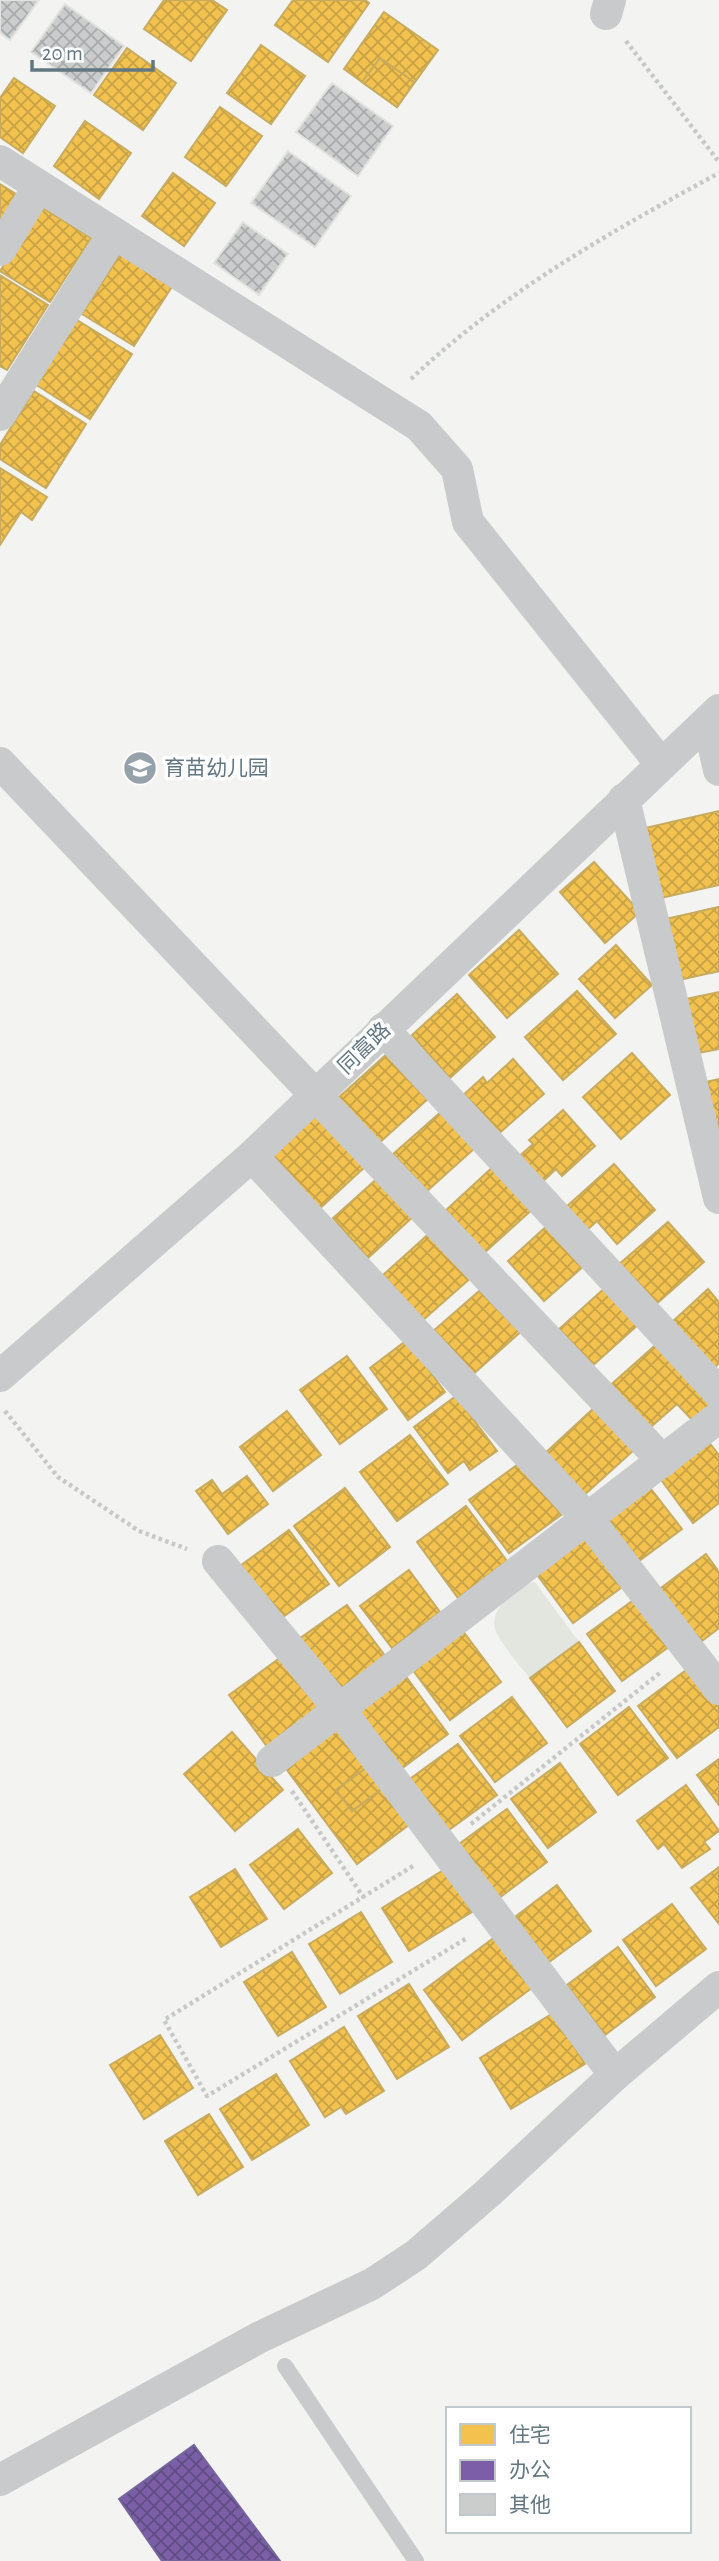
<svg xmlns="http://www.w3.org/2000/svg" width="719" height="2561" font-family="'Alegreya Sans','Noto Sans SC',sans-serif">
<defs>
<pattern id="homes-cross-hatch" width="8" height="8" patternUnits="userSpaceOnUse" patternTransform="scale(1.75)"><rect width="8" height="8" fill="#f2c14e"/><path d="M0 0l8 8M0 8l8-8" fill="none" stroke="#c8a246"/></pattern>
<pattern id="offices-cross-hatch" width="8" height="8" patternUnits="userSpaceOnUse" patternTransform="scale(1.75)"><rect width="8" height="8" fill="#7b5ea7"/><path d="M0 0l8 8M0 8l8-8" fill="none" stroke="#5f4d81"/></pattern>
<pattern id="building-cross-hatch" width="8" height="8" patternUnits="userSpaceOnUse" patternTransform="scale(1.75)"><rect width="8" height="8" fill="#cbcdcd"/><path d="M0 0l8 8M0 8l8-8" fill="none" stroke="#a8abac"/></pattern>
</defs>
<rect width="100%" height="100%" fill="#f3f3f1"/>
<!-- grass -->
<path fill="#e3e6df" d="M535,1582L579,1642L530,1678C520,1666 493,1636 494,1622C494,1614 502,1603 507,1598C517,1588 522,1584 535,1582Z"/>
<!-- homes -->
<g fill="url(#homes-cross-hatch)" stroke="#c7ab5e" stroke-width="2">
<path d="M164,0H212L227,10L191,61L144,29Z"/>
<path d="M293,0H365L369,3L328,62L275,25Z"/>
<path d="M384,12L438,50L397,107L344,69Z"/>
<path d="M261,45L305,76L271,124L227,93Z"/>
<path d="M127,48L176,83L143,130L94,95Z"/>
<path d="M380,58L414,82L397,107L362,82Z"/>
<path d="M14,78L55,106L23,153L0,137V98Z"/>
<path d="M220,107L262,136L226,186L185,157Z"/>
<path d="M85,121L131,153L99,199L54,166Z"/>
<path d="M173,173L215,203L184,246L142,216Z"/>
<path d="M0,184L21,197L0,230Z"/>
<path d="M41,207L91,238L50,302L0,271Z"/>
<path d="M121,253L173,285L134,346L82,314Z"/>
<path d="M0,275L48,305L7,370L0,366Z"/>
<path d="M77,320L132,354L90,419L35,384Z"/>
<path d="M34,391L86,424L46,488L0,459V445Z"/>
<path d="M0,468L47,497L32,520L21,512L0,545Z"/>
<path d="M719,811V885L656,899L641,829Z"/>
<path d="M594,862L640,912L605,943L560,892Z"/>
<path d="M719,907V971L711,973L697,912Z"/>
<path d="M719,907V971L675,981L661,920Z"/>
<path d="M519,930L558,974L507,1018L469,975Z"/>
<path d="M616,945L652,985L615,1018L579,979Z"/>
<path d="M577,991L616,1034L563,1080L525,1037Z"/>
<path d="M719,992V1049L693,1054L681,1000Z"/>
<path d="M457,994L495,1037L450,1078L412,1035Z"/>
<path d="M388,1053L429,1098L379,1143L338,1098Z"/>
<path d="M632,1053L670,1095L621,1139L583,1097Z"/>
<path d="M513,1059L544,1094L496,1136L461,1097L483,1077L487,1083Z"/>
<path d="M719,1079V1129L711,1131L701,1083Z"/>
<path d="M563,1110L595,1146L562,1176L556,1169L539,1185L515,1160L533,1144L529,1140Z"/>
<path d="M442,1111L475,1148L427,1191L393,1154Z"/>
<path d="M319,1113L366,1166L317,1211L269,1158Z"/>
<path d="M614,1164L655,1210L617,1244L597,1221L587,1230L566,1207Z"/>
<path d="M495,1165L534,1208L484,1253L446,1210Z"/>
<path d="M380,1176L415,1215L368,1258L333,1218Z"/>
<path d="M668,1222L704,1262L655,1305L618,1265Z"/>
<path d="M549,1224L585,1265L544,1301L508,1261Z"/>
<path d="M432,1231L473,1276L423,1320L383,1275Z"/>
<path d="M485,1286L524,1329L471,1376L432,1332Z"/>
<path d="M606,1287L639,1324L591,1367L558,1330Z"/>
<path d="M708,1289L719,1302V1363L714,1368L672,1322Z"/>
<path d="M407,1340L445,1392L408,1420L370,1368Z"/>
<path d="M660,1341L719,1408L698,1426L677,1404L645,1432L606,1389Z"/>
<path d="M347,1356L387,1409L340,1444L300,1390Z"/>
<path d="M456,1396L497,1451L470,1470L464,1461L448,1473L414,1427Z"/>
<path d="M595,1407L634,1450L582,1497L543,1455Z"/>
<path d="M287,1411L321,1455L273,1491L240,1447Z"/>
<path d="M410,1435L448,1484L397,1521L360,1472Z"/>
<path d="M708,1441L719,1455V1503L693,1523L659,1477Z"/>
<path d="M521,1462L561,1515L509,1553L469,1500Z"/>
<path d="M247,1476L268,1504L228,1534L196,1491L212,1480L222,1494Z"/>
<path d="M648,1485L682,1529L639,1561L605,1516Z"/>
<path d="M345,1488L390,1547L339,1586L294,1526Z"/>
<path d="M466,1506L507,1561L458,1598L417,1542Z"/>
<path d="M289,1530L329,1584L280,1619L240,1566Z"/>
<path d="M587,1534L625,1585L573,1623L535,1572Z"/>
<path d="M706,1554L719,1572V1628L698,1644L657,1591Z"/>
<path d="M409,1570L440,1612L392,1648L360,1606Z"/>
<path d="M635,1599L670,1646L622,1681L587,1634Z"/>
<path d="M347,1605L389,1661L339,1698L296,1641Z"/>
<path d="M463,1631L501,1682L450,1720L412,1669Z"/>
<path d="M579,1642L615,1691L567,1727L530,1678Z"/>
<path d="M284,1655L326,1712L271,1752L229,1695Z"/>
<path d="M689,1668L719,1707V1727L677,1758L638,1706Z"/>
<path d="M402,1671L448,1734L401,1769L354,1706Z"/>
<path d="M512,1697L547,1743L495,1782L460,1736Z"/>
<path d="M629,1707L668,1758L618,1795L580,1744Z"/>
<path d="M336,1726L410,1824L357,1864L284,1766Z"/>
<path d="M232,1732L283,1790L235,1831L184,1774Z"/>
<path d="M458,1744L497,1795L446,1832L407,1781Z"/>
<path d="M719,1759V1805L697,1775Z"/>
<path d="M560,1763L596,1812L548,1848L511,1799Z"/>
<path d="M367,1767L383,1788L352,1811L336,1790Z"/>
<path d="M686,1785L719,1831L704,1842L710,1849L682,1868L664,1844L658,1849L637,1821Z"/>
<path d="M507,1809L547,1862L499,1898L459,1844Z"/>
<path d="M298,1829L332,1873L284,1909L250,1865Z"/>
<path d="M719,1867V1924L691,1888Z"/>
<path d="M235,1869L267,1919L221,1947L190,1897Z"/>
<path d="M445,1869L472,1912L409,1951L382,1908Z"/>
<path d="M557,1885L591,1931L549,1962L515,1917Z"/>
<path d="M672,1904L706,1949L656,1986L623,1940Z"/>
<path d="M361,1912L392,1962L340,1994L309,1944Z"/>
<path d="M495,1937L533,1987L462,2040L424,1990Z"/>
<path d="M618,1947L655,1997L605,2035L567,1985Z"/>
<path d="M292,1952L326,2007L278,2036L244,1982Z"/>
<path d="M409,1984L449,2047L397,2079L358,2016Z"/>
<path d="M553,2013L585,2064L511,2109L480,2058Z"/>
<path d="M344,2027L384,2091L346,2114L341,2107L325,2117L290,2061Z"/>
<path d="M160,2035L193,2088L144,2119L110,2065Z"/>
<path d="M276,2074L309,2125L252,2160L220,2109Z"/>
<path d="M209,2114L243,2167L198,2195L165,2141Z"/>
</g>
<!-- offices -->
<path fill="url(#offices-cross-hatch)" stroke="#74669c" stroke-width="2" d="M194,2445L280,2561H162L119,2499Z"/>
<!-- building -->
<g fill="url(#building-cross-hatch)" stroke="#e2e2e1" stroke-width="2">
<path d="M0,0H39L10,40L0,33Z"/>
<path d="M65,4L124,46L91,93L31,52Z"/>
<path d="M332,83L393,126L358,176L296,132Z"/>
<path d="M288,151L351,196L315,247L251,203Z"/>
<path d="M243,222L288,254L259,295L214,263Z"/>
</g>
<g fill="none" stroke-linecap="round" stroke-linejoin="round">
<!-- path -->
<g stroke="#c7c8c8" stroke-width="4.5" stroke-dasharray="3.5 3.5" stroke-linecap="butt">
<path d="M626,41L719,162"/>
<path d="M411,379C502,293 610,232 719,173"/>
<path d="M5,1411L58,1477L139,1531L187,1549"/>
<path d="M292,1791L364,1898"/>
<path d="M471,1824L661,1672"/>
<path d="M413,1866L164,2020L207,2096L467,1938"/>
</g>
<!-- service -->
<path stroke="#c8cacb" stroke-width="16" d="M285,2366L416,2561"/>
<!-- minor -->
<g stroke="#c8cacb" stroke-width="32">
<path d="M606,14L610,0"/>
<path d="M0,161L419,426L457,469L468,522L661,764"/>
<path d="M0,250L39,186"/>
<path d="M0,415L114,233"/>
<path d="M708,721L719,770"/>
<path d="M0,763L663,1461"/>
<path d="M624,799L719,1198"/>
<path d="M383,1029L719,1393"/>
<path d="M252,1156L588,1519L719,1689"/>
<path d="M0,1376L252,1156L719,710"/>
<path d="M218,1561L340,1710L615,2075"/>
<path d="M272,1761L719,1417"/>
<path d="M0,2480L260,2337L372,2284L416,2255L488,2193L615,2075L719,1987"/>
</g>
</g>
<!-- icons -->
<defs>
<g id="school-disc" transform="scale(1.75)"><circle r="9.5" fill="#95a2a9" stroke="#fff"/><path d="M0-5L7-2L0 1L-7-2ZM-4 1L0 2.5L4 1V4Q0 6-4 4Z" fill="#fff"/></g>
</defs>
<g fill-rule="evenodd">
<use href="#school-disc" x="140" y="768"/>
</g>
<g text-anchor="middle" stroke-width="7" stroke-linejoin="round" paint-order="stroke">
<!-- poi labels -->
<g font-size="21" fill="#637782" stroke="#fff" text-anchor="start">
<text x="164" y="775">育苗幼儿园</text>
</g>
<!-- street labels -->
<g font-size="21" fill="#637782" stroke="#fff">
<text transform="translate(364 1048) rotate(-44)" y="7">同富路</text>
</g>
</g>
<!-- legend -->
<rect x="446" y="2407" width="245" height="126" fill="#ffffff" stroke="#c1c9cd" stroke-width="2"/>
<rect x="460" y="2424" width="35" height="21" fill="#f2c14e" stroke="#c1c9cd" stroke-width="2"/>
<text x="509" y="2442" font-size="21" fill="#637782">住宅</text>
<rect x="460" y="2460" width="35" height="21" fill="#7b5ea7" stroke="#c1c9cd" stroke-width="2"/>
<text x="509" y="2477" font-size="21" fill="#637782">办公</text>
<rect x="460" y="2494" width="35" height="21" fill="#cbcdcd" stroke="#c1c9cd" stroke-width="2"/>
<text x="509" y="2512" font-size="21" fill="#637782">其他</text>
<!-- scale -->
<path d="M32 60v10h121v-10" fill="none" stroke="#637782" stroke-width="3.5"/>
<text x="42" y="60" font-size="21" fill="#637782" stroke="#ffffff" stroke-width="5" paint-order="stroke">20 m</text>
</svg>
